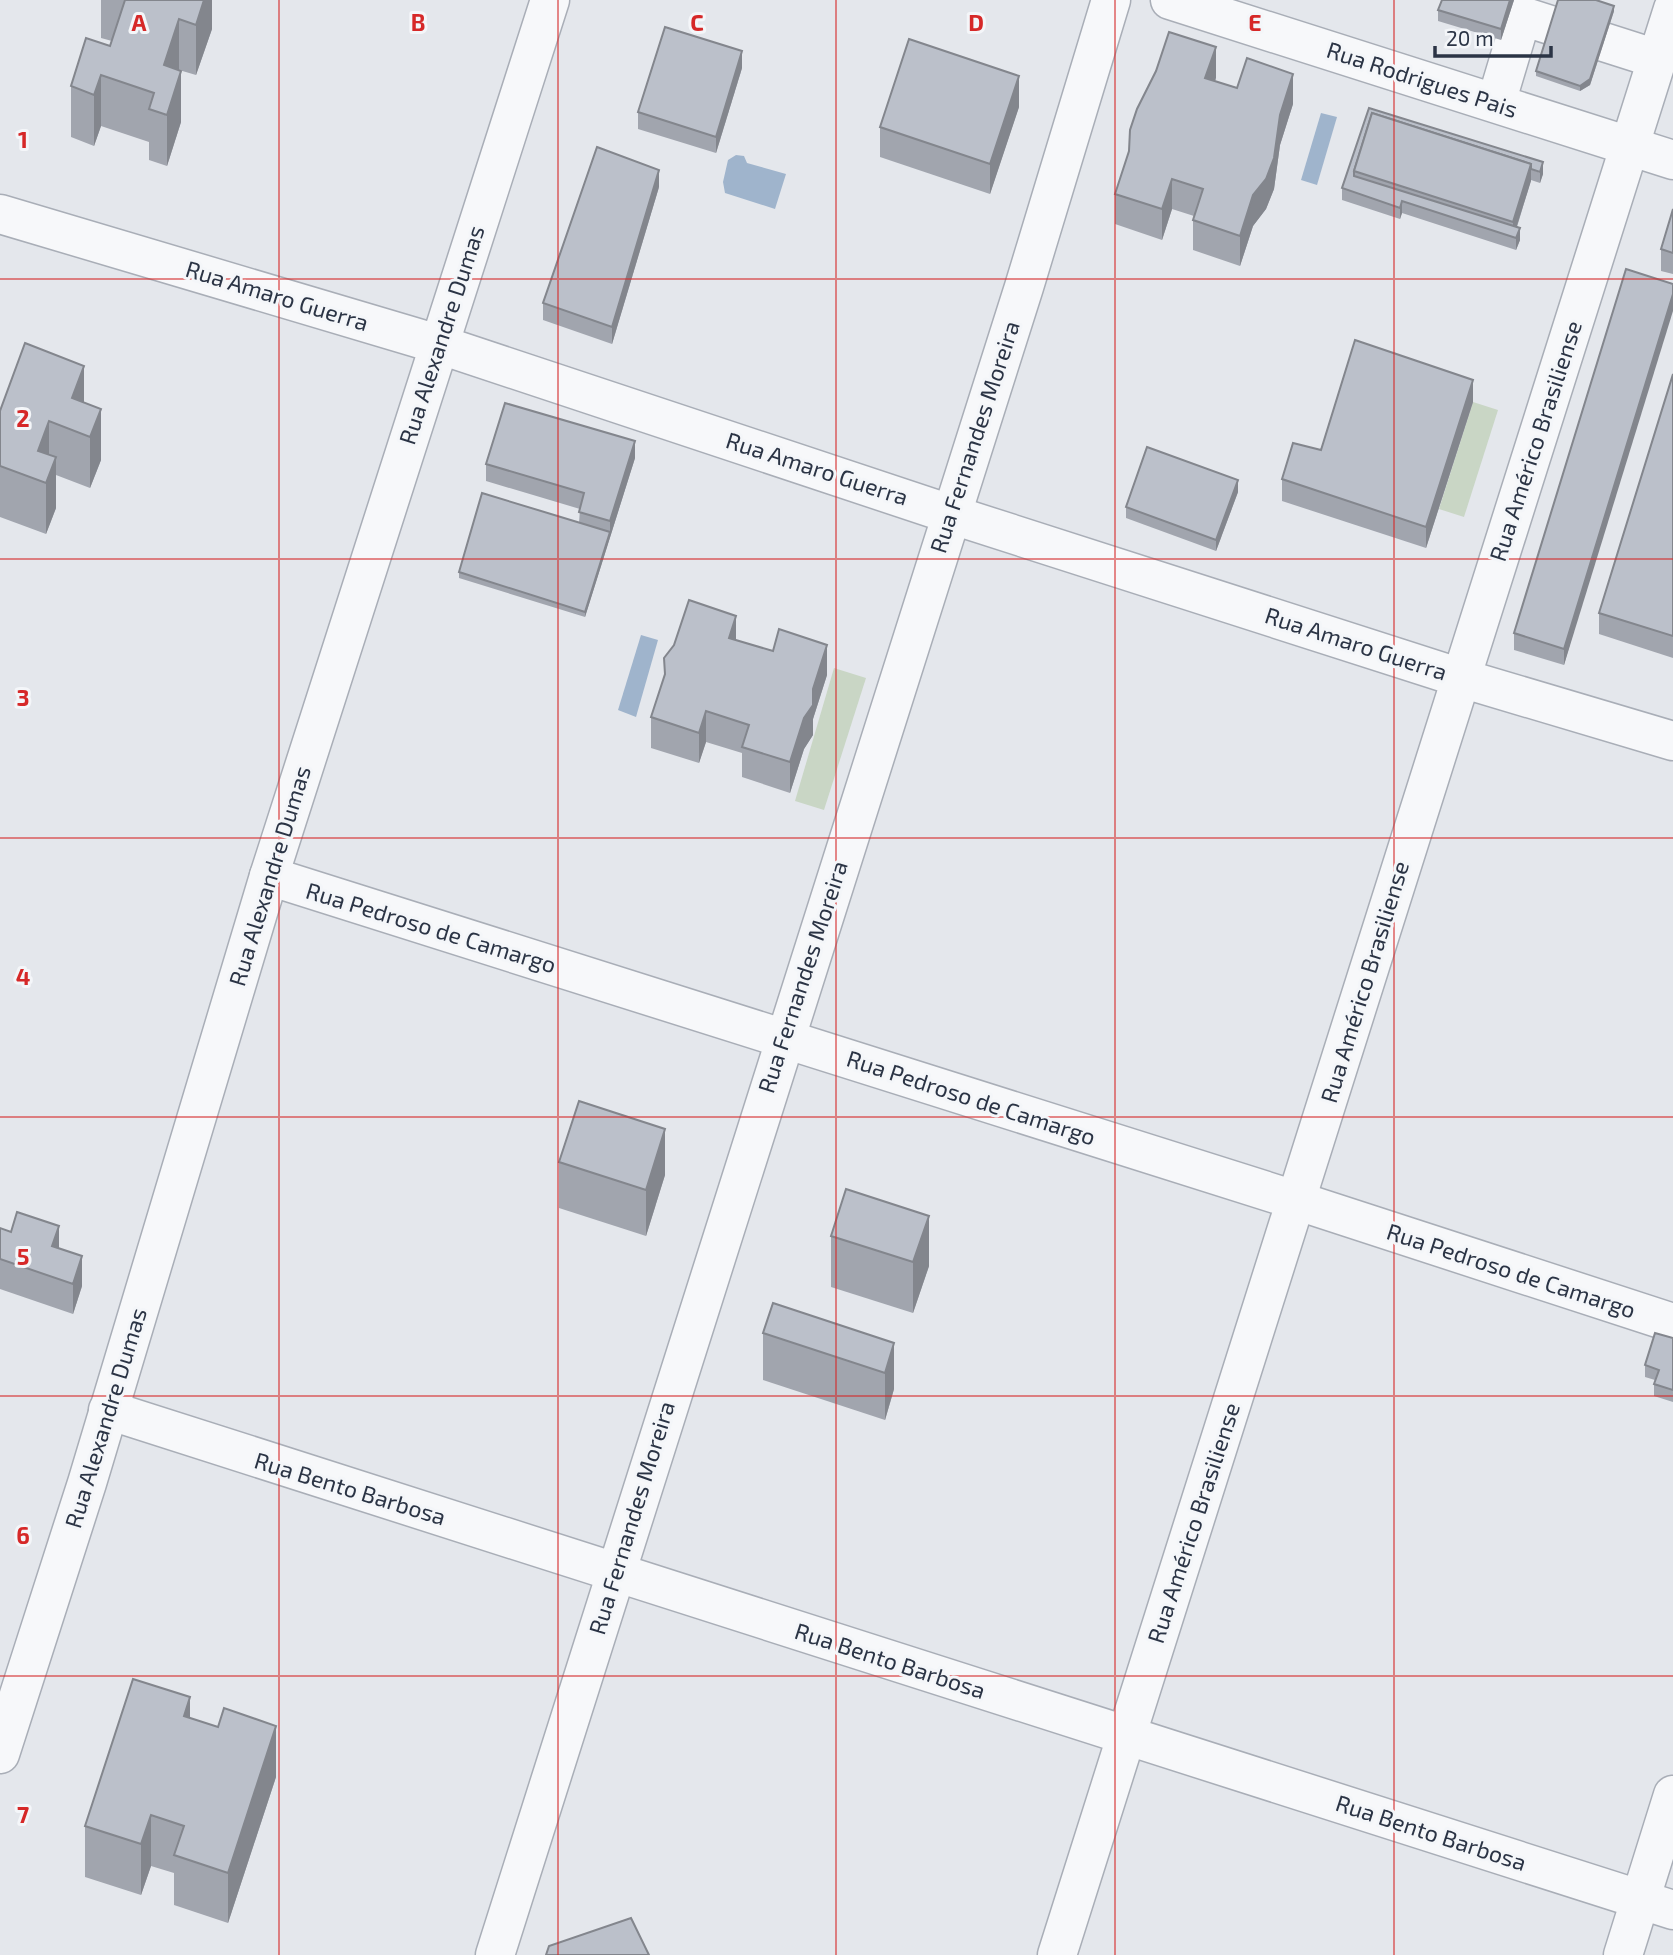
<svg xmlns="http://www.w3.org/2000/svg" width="1673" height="1955" font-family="'Exo 2',sans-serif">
<rect width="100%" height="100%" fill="#e4e7ec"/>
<!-- green -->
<g fill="#c9d6c5">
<path d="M1473,402L1498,410L1464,517L1439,509Z"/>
<path d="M834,668L866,678L824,810L795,801Z"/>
</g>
<!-- water -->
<g fill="#9fb4cc">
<path d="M1321,113L1337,117L1317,185L1301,180Z"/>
<path d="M736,155L744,156L747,163L786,174L775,209L725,193L723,182L728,160Z"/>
<path d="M641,635L658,640L636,717L618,710Z"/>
</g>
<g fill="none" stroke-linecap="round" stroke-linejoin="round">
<!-- minor casing -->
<g stroke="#a9aeb7" stroke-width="41">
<g id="minor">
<path d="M1170,0L1673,160"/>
<path d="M1496,103L1522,16L1657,59"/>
<path d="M0,214L441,345L950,514L1461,678L1673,741"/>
<path d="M269,876L1298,1201L1673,1323"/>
<path d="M108,1410L1673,1910"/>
<path d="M0,1754L87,1483L269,876L550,0"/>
<path d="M495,1955L1024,287L1111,0"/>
<path d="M1057,1955L1673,9"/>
<path d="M1623,1955L1673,1795"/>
</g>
</g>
<!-- minor -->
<use href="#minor" stroke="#f7f8fa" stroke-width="38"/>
</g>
<!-- wall -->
<g fill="#a1a5ae">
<path d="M101,0H212V29L196,75L179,70L181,122L167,166L149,160V142L101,126L94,146L71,137V86L110,46L112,41L101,38Z"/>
<path d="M1442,0H1514L1501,40L1438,21V10Z"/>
<path d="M1614,11L1590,85L1580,91L1536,76V71Z"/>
<path d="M742,68L716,153L638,129V112Z"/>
<path d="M1216,78L1215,81L1293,104L1280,145L1274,189L1266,209L1253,226L1240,266L1193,250V220L1194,216L1172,209L1162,240L1115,224V194Z"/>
<path d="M1019,107L990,194L880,157V127Z"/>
<path d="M1369,108L1543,174L1540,183L1531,180L1517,227L1520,240L1516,250L1402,213L1400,219L1342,200V188Z"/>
<path d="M659,187L612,344L543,320V303Z"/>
<path d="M1673,209V274L1661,271V249Z"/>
<path d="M1673,284L1564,665L1514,650V633Z"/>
<path d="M1673,374V658L1599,634V613Z"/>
<path d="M84,402L101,460L90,488L56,475V508L46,534L0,517V411Z"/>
<path d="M1473,402L1426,548L1282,501V479L1321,450Z"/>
<path d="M635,458L585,617L459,578V572L579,523L580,509L486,481V464Z"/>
<path d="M1238,492L1216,551L1126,518V507Z"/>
<path d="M736,640L827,675L813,719V735L804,749L790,793L742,777V753L706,742L699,763L651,748V717L664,677V658Z"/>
<path d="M559,1162L665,1175L646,1236L559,1208Z"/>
<path d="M0,1228L59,1248L82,1286L73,1314L0,1289Z"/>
<path d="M831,1236L929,1266L913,1313L831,1287Z"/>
<path d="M763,1333L894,1343V1389L885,1420L763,1380Z"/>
<path d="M1673,1338V1402L1654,1396V1384L1655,1380L1645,1377V1365Z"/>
<path d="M190,1718L276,1777L228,1923L174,1905V1873L151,1866L141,1895L85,1877V1826Z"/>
</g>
<!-- shaded-wall -->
<g fill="#83868d">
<path d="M204,0H212V29L196,75V25Z"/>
<path d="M1510,0H1514L1501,40V29Z"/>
<path d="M1614,6V11L1590,85L1580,91V86Z"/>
<path d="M179,19V70L164,116V65Z"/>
<path d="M1216,47V78L1205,109V78Z"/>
<path d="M742,51V68L716,153V137Z"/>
<path d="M181,71V122L167,166V115Z"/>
<path d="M1293,74V104L1280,145L1274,189L1266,209L1253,226L1240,266V236Z"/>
<path d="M101,75V126L94,146V95Z"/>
<path d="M1019,76V107L990,194V164Z"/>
<path d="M1543,162V174L1540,183V172Z"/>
<path d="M1531,164V181L1513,238V222Z"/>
<path d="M659,170V187L612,344V327Z"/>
<path d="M1172,179V209L1162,240V209Z"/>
<path d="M1402,201V213L1400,219V208Z"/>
<path d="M1520,228V240L1516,250V238Z"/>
<path d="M1673,294V311L1564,665V649Z"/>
<path d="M84,366V416L72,398Z"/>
<path d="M1473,380V402L1426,548V527Z"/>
<path d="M101,409V460L90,488V437Z"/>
<path d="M49,421V472L38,451Z"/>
<path d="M635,441V458L585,617V612L610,532V521Z"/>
<path d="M56,457V508L46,534V483Z"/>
<path d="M1238,480V492L1216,551V540Z"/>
<path d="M736,616V646L729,638Z"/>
<path d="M827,645V675L813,719V735L804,749L790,793V762Z"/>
<path d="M706,711V742L699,763V733Z"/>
<path d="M665,1129V1175L646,1236V1190Z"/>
<path d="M929,1216V1266L913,1313V1262Z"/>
<path d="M59,1226V1256L52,1246Z"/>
<path d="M82,1256V1286L73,1314V1284Z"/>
<path d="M894,1343V1389L885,1420V1373Z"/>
<path d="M190,1697V1748L184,1716Z"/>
<path d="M276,1726V1777L228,1923V1873Z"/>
<path d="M151,1815V1866L141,1895V1844Z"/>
</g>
<!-- building -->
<g fill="#bbc0ca" stroke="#83868d" stroke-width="2">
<path d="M125,0H204L196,25L179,19L164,65L181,71L167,115L149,109L154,93L101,75L94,95L71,86L86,38L110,46Z"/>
<path d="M1442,0H1510L1501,29L1438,10Z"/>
<path d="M1558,0H1596L1614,6L1590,79L1580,86L1536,71Z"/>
<path d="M665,27L742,51L716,137L638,112Z"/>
<path d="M1169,32L1216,47L1205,78L1237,88L1247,58L1293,74L1280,115L1274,158L1266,179L1253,195L1240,236L1193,220L1203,189L1172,179L1162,209L1115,194L1129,151L1130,130L1137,109L1156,71Z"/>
<path d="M909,39L1019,76L990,164L880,127Z"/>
<path d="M1369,108L1543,162L1540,172L1531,169V164L1372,113L1354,171V176L1520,228L1516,238L1402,201L1400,208L1342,188Z"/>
<path d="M1372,113L1531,164L1513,222L1354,171Z"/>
<path d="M597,147L659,170L612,327L543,303Z"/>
<path d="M1673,209V253L1661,249Z"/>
<path d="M1626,269L1673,284V294L1564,649L1514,633Z"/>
<path d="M1355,340L1473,380L1426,527L1282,479L1293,443L1321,450Z"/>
<path d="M25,343L84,366L72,398L101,409L90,437L49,421L38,451L56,457L46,483L0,466V411Z"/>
<path d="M1673,374V636L1599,613Z"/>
<path d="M505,403L635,441L610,521L579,512L584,493L486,464Z"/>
<path d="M1147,447L1238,480L1216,540L1126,507Z"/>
<path d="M482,493L610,532L585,612L459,572Z"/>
<path d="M689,600L736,616L729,638L773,651L779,629L827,645L813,689V705L804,718L790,762L742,747L749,725L706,711L699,733L651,717L665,674L664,658L674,645Z"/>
<path d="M579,1101L665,1129L646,1190L559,1162Z"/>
<path d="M846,1189L929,1216L913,1262L831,1236Z"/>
<path d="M17,1212L59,1226L52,1246L82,1256L73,1284L0,1259V1228L11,1232Z"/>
<path d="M773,1303L894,1343L885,1373L763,1333Z"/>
<path d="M1655,1333L1673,1338V1390L1654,1384L1659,1370L1645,1365Z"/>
<path d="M133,1679L190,1697L184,1716L218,1727L224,1708L276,1726L228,1873L174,1855L184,1826L151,1815L141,1844L85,1826Z"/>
<path d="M631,1918L649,1955H546L549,1946Z"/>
</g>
<!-- grid -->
<path fill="none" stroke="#d62828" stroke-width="2" stroke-opacity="0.55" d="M279,0V1955M558,0V1955M836,0V1955M1115,0V1955M1394,0V1955M0,279H1673M0,559H1673M0,838H1673M0,1117H1673M0,1396H1673M0,1676H1673"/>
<g text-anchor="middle" stroke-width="6" stroke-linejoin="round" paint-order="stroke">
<!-- street labels -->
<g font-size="23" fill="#2b3445" stroke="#f4f6f9">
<text transform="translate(1422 80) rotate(18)" y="8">Rua Rodrigues Pais</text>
<text transform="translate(277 296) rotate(17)" y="8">Rua Amaro Guerra</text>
<text transform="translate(442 335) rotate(-72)" y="8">Rua Alexandre Dumas</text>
<text transform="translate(975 437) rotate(-72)" y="8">Rua Fernandes Moreira</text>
<text transform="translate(1536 441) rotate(-72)" y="8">Rua Américo Brasiliense</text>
<text transform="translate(817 469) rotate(18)" y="8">Rua Amaro Guerra</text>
<text transform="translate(1356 644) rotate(18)" y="8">Rua Amaro Guerra</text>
<text transform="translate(270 876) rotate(-73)" y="8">Rua Alexandre Dumas</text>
<text transform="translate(431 928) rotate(17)" y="8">Rua Pedroso de Camargo</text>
<text transform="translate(803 977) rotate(-72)" y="8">Rua Fernandes Moreira</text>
<text transform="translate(1365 982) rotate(-73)" y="8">Rua Américo Brasiliense</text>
<text transform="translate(971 1098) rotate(18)" y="8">Rua Pedroso de Camargo</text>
<text transform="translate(1511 1271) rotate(18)" y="8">Rua Pedroso de Camargo</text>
<text transform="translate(106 1418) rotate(-73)" y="8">Rua Alexandre Dumas</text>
<text transform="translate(350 1489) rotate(17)" y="8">Rua Bento Barbosa</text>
<text transform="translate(632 1518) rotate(-73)" y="8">Rua Fernandes Moreira</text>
<text transform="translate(1194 1523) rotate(-72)" y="8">Rua Américo Brasiliense</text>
<text transform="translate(890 1661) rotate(18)" y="8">Rua Bento Barbosa</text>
<text transform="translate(1431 1833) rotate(18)" y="8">Rua Bento Barbosa</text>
</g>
</g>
<g font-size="23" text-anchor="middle" font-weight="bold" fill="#d62828" stroke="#f4f6f9" stroke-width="6" stroke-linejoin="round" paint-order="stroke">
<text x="139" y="31">A</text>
<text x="418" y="31">B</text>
<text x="697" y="31">C</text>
<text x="976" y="31">D</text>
<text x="1255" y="31">E</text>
<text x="23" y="148">1</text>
<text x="23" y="427">2</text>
<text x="23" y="706">3</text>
<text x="23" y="985">4</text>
<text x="23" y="1265">5</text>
<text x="23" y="1544">6</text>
<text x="23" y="1823">7</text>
</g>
<!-- scale -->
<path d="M1435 46v10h116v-10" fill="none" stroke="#2b3445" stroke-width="3.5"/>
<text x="1446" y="46" font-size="21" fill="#2b3445" stroke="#f4f6f9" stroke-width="5" paint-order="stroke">20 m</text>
</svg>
